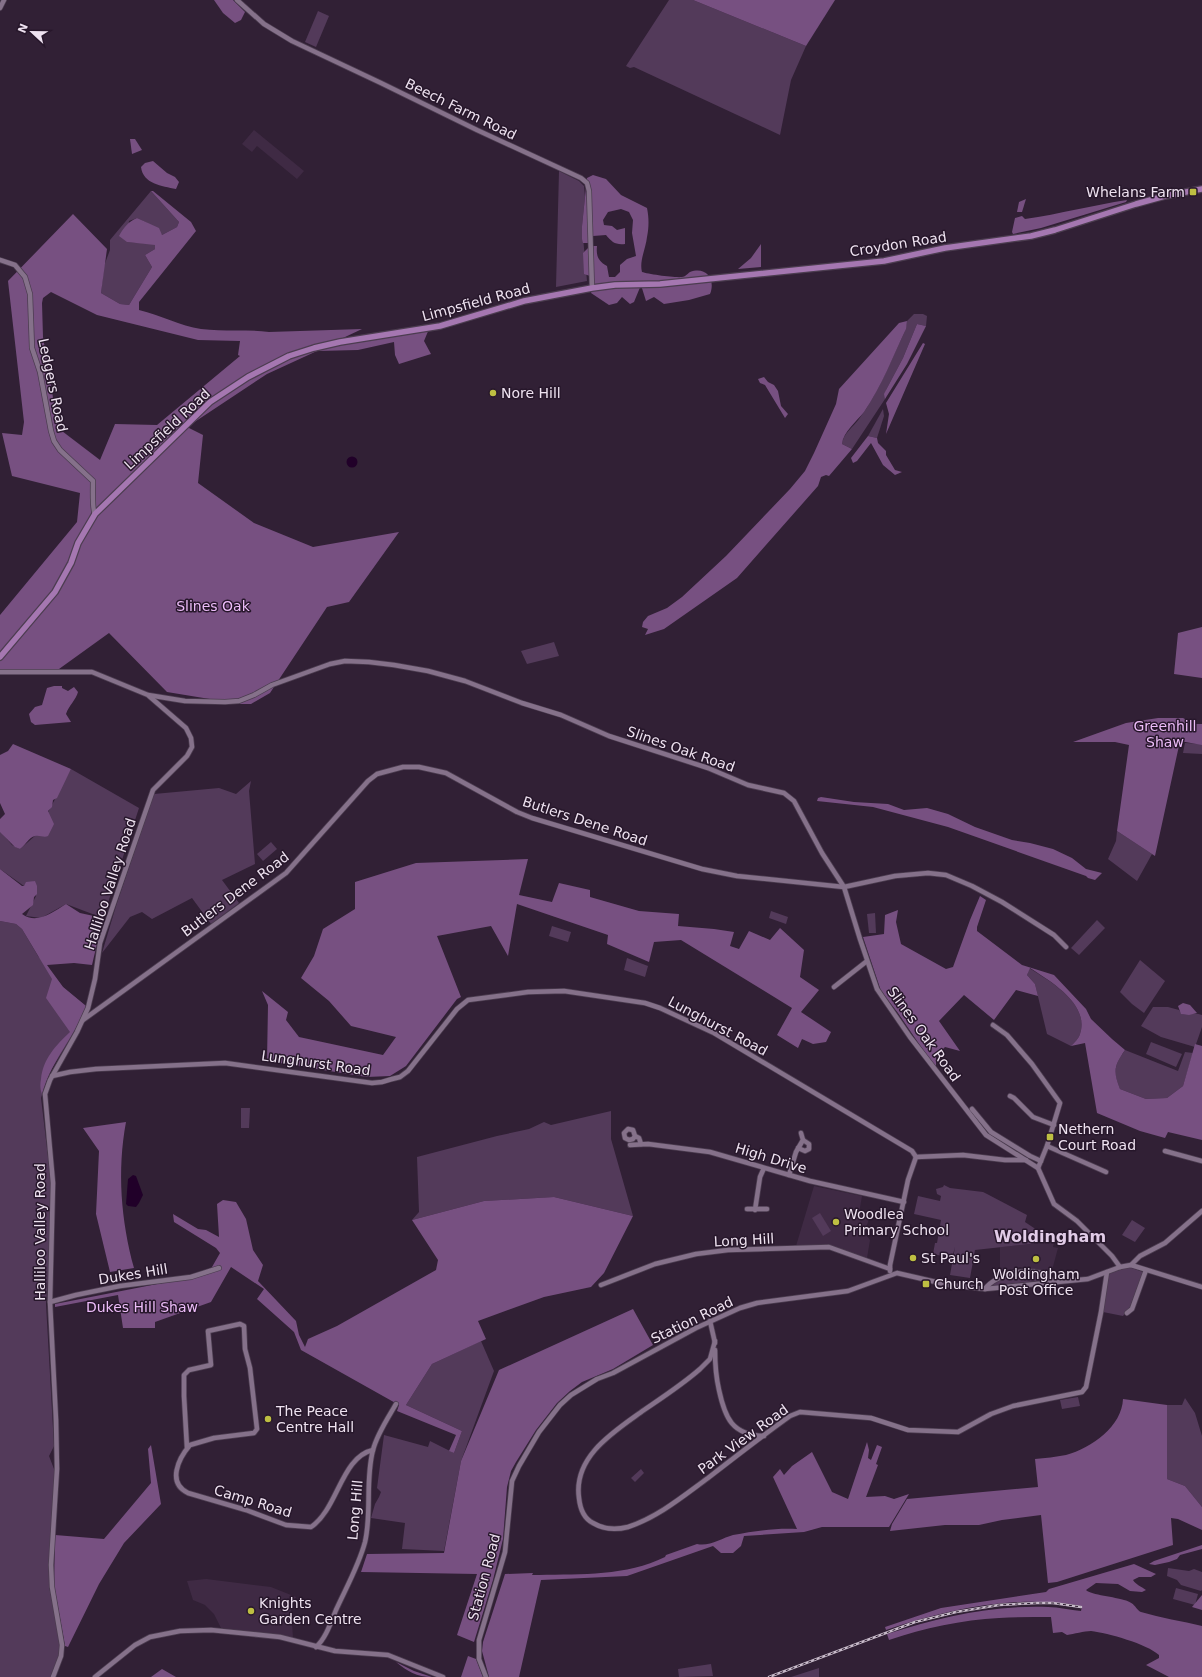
<svg xmlns="http://www.w3.org/2000/svg" width="1202" height="1677" font-family="'DejaVu Sans',sans-serif">
<rect width="100%" height="100%" fill="#312035"/>
<!-- built -->
<g fill="#3f2a44">
<path d="M254,130L304,171L297,179L257,146L252,152L242,144Z"/>
<path d="M814,1186L862,1196L859,1213L869,1219L867,1225L862,1230L870,1240L867,1258L830,1245L796,1246Z"/>
<path d="M1045,1237L1054,1243L1053,1247L1058,1248L1051,1274L1020,1267L1000,1273V1247L1030,1244L1044,1241Z"/>
<path d="M206,1579L271,1587L296,1597L291,1608L293,1638L221,1628L214,1614L205,1605L193,1600L187,1581Z"/>
</g>
<!-- green -->
<g fill="#533a5a">
<path d="M669,0H693L806,46L791,80L780,135L634,67L630,68L626,66Z"/>
<path d="M318,11L329,16L316,47L305,42Z"/>
<path d="M559,171L579,181L584,186L585,197L582,226L587,281L556,287Z"/>
<path d="M151,191L179,222L177,227L162,235L147,223L137,218L129,221L127,242L155,244V249L145,255L152,267L129,305L120,304L101,293L104,266L110,250V240Z"/>
<path d="M914,314H923L927,316L926,326L917,324L903,358L886,390L885,399L852,449L842,444C843,434 853,427 859,419C879,392 891,360 905,331L907,321Z"/>
<path d="M883,409L884,416L877,438L868,436Z"/>
<path d="M554,642L559,656L527,664L521,651Z"/>
<path d="M1185,743L1202,744V754L1183,753Z"/>
<path d="M71,769L139,808L103,918L66,904L41,918L26,916L36,896L35,881L24,886L0,869V831L12,845L20,849L36,835Z"/>
<path d="M251,781L249,791L255,864L222,880L239,903L211,924L192,898L152,919L142,912L130,917L102,953L116,906L154,794L219,788L236,794Z"/>
<path d="M1117,831L1152,854L1137,881L1108,859L1116,841Z"/>
<path d="M271,842L277,849L263,861L257,854Z"/>
<path d="M771,911L788,917L786,924L769,918Z"/>
<path d="M875,913L876,933H869L867,914Z"/>
<path d="M1097,920L1105,928L1079,955L1071,948Z"/>
<path d="M0,921L16,924L22,929L38,956L46,965L63,987L86,1006L75,1031L49,1073L41,1098L51,1182L49,1268L46,1304L54,1446L49,1456L54,1469V1484L49,1561V1586L60,1642L59,1655L51,1677H0Z"/>
<path d="M552,926L571,932L568,942L549,936Z"/>
<path d="M627,958L648,966L645,977L624,970Z"/>
<path d="M1140,960L1165,981L1144,1013L1132,1004L1120,992Z"/>
<path d="M1029,968C1050,981 1090,1004 1080,1034C1079,1038 1074,1043 1071,1046L1047,1034L1035,984L1027,975Z"/>
<path d="M1153,1007H1168L1179,1010L1182,1014C1189,1015 1195,1012 1202,1015V1027L1195,1047L1161,1037L1141,1026Z"/>
<path d="M1151,1042L1182,1054L1176,1067L1146,1054Z"/>
<path d="M1125,1050L1178,1071L1185,1052L1193,1053L1183,1086L1167,1098L1146,1099L1120,1089C1113,1071 1114,1066 1125,1050Z"/>
<path d="M241,1108H250L249,1128H241Z"/>
<path d="M611,1111V1139L633,1216L554,1197L484,1201L412,1220L419,1212L417,1157L497,1136L529,1129L544,1122L551,1125Z"/>
<path d="M944,1185L950,1188L983,1192L987,1194L1027,1215L1025,1222L1055,1242L1054,1243L1045,1237L1044,1241L1030,1244L975,1250L970,1278L950,1275L955,1247L952,1258L933,1254L935,1243H937L941,1220L914,1214L918,1196L940,1201L941,1196L937,1194L936,1189L943,1187Z"/>
<path d="M820,1213L831,1231L823,1236L812,1218Z"/>
<path d="M1132,1220L1145,1228L1135,1242L1122,1235Z"/>
<path d="M1129,1267L1143,1272L1130,1307L1123,1316L1103,1312L1109,1273Z"/>
<path d="M1019,1274C1028,1274 1041,1274 1047,1280L990,1286L1000,1280Z"/>
<path d="M481,1341L494,1371L461,1461L444,1551L402,1549L405,1523L371,1518L375,1504L379,1497L381,1492L377,1488L384,1435L428,1447L430,1441L454,1453L462,1431L406,1405L432,1364Z"/>
<path d="M1078,1397L1080,1406L1062,1409L1060,1400Z"/>
<path d="M1185,1398L1195,1413L1202,1436V1507L1185,1486L1167,1479V1405H1182Z"/>
<path d="M641,1469L644,1473L635,1482L631,1478Z"/>
<path d="M1168,1568L1189,1571L1194,1569L1202,1572V1590L1201,1591L1181,1585L1177,1580L1167,1576Z"/>
<path d="M1176,1588L1198,1594L1195,1605L1173,1599Z"/>
<path d="M711,1664L713,1676L679,1677L678,1669Z"/>
<path d="M819,1668V1677H791Z"/>
</g>
<!-- forest -->
<g fill="#775081" fill-rule="evenodd">
<path d="M214,0H233L245,12L241,20L235,23L223,13Z"/>
<path d="M693,0H835L806,46Z"/>
<path d="M130,139H135L142,150L132,154Z"/>
<path d="M153,161L167,173L175,177L179,182L176,189C162,186 143,184 141,167L145,163Z"/>
<path d="M593,175L606,179L621,195L647,208C649,218 649,227 647,237C646,248 639,261 642,272C648,274 675,278 682,277C685,277 687,274 690,272C706,266 716,279 710,294L689,300L664,304L654,297L646,301L641,285L634,302L630,304L622,297L617,303L609,305L591,293L593,284L590,276L584,274L583,253L590,246H597C596,256 598,261 607,266L609,277H615L620,272V265L627,259L636,256L632,233L633,220L629,212L621,209L608,212L603,220L604,225L612,226L617,230L625,228V244C615,245 612,242 606,235L593,236V240L589,243H583L582,239V226L587,178Z"/>
<path d="M151,191H153L191,222L196,231L139,302V310C161,315 180,326 201,329C224,332 247,329 269,332L362,329L324,347L429,329L424,341L431,354L399,364L395,355L394,342L358,350L317,351L267,374L187,427L203,435L198,483L254,523L313,547L399,532L349,602L327,607L270,693L251,704H240L167,692L109,633L59,669L0,672V615L77,522L80,493L12,476L2,433L22,435L24,422L8,281L73,214L107,249L101,293L120,304L129,305L152,267L145,255L155,249V245L127,242L119,236C124,227 128,222 137,218L159,228L162,235L177,227L179,222ZM51,292L97,315L198,340L240,341L238,355L240,356L157,425L115,424L100,460L58,428L43,337L42,303L43,298Z"/>
<path d="M1026,199L1022,212H1017L1019,202Z"/>
<path d="M1127,200L1126,202L1041,228L1013,234L1012,232L1015,218L1022,216L1025,219C1060,214 1093,205 1127,200Z"/>
<path d="M761,244V267L738,269L751,258Z"/>
<path d="M907,321L906,329C893,356 882,386 864,412C857,421 843,432 842,444L852,449L829,476L826,475L821,477L818,486L737,578L664,629L645,635L648,629L642,627L643,622L648,616L667,608L682,597L726,556L790,489L805,471L814,453L836,404L839,389L899,323Z"/>
<path d="M917,324L926,326L907,364L885,399L884,394L886,390L903,358Z"/>
<path d="M923,343L925,344L886,434L889,414L886,403Z"/>
<path d="M764,377L768,382L774,385L778,391L781,406L788,414L785,418L765,385L760,383L758,379Z"/>
<path d="M868,436L877,438L878,443L886,451V455L895,470L902,472L895,475L883,465L871,443L857,461L853,463L851,458Z"/>
<path d="M1202,627V678L1174,674L1178,633Z"/>
<path d="M54,686H62V688L68,691L74,687L78,692C76,700 69,705 66,714L71,722L35,725L31,722L29,714L35,707L42,705L47,688Z"/>
<path d="M1158,718H1183L1194,724H1202V745L1180,741L1155,856L1117,831L1129,745L1115,742H1073L1126,723Z"/>
<path d="M13,744L71,769L57,798L53,800L52,807L48,811L54,824L48,836C44,838 40,835 35,836C29,837 25,846 20,849L15,847L0,832V819L5,814L0,803V755L8,751Z"/>
<path d="M821,797L854,802L888,804L904,810L927,808L948,814L975,827L1012,840L1030,843L1053,849L1072,858L1086,869L1102,873L1095,880L1088,878L1086,876L948,827L873,807L817,801L818,798Z"/>
<path d="M528,859L519,895L552,902L559,883L590,890V897L639,911L679,914L678,926L714,929L734,932L730,946L739,949L749,931L770,940L780,928L804,950L800,977L819,990L801,1012L831,1032L826,1042L813,1044L802,1039L798,1048L777,1035L792,1008L681,940L654,942L649,962L607,944L608,935L517,904L508,956L491,926L437,936L461,997L457,999L406,1066L390,1076L367,1077L267,1061L268,1005L262,991L288,1012L286,1020L299,1037L383,1055L396,1037L351,1026L329,1001L301,978L314,956L323,929L355,909V882L416,863Z"/>
<path d="M0,869L22,886H24L26,882L35,881L37,886V894L34,897L33,905L22,914C37,925 53,912 66,904L80,913L103,918L92,965L74,963L47,965L63,987L86,1006C74,1038 51,1061 42,1094C40,1090 40,1084 41,1079C43,1059 56,1045 70,1032L46,998L52,979L22,929L16,924L0,921Z"/>
<path d="M980,896L986,900L977,927V931L1022,965L1054,975L1086,1009L1091,1019L1112,1039L1125,1050C1114,1066 1113,1071 1120,1089L1146,1099L1167,1098L1183,1086L1195,1044L1202,1046V1140L1168,1132L1165,1138L1140,1131L1097,1113L1085,1043L1071,1046C1074,1043 1079,1038 1080,1034C1090,1004 1050,981 1030,968L1027,975L1035,984L1038,996L1016,990L994,1020L964,995L939,1021L960,1051L945,1047L936,1056V1069L898,1013L881,991L863,937L884,934L885,915L898,910L896,922L901,944L946,969L953,967L970,920Z"/>
<path d="M1183,1003L1190,1005L1197,1013L1189,1015L1181,1014L1178,1006Z"/>
<path d="M126,1122C117,1170 121,1221 134,1268L110,1272L96,1214L99,1151L83,1128Z"/>
<path d="M554,1197L633,1216L604,1273L591,1287L544,1297L478,1321L486,1339L432,1364L406,1405L462,1431L454,1453L449,1451L456,1435L397,1411L399,1405L301,1350L294,1332L257,1299L264,1289L231,1267L211,1302L155,1322V1328H123L118,1295L55,1307V1304L208,1274L220,1253L216,1248L174,1222L173,1214L198,1229L206,1230L219,1237L217,1204L223,1200L236,1202L246,1219L253,1250L263,1265L258,1281L296,1321L299,1335L305,1347L308,1339L337,1326L436,1270L438,1260L412,1220L484,1201Z"/>
<path d="M633,1309L653,1345L613,1369L582,1382L570,1391L557,1403L536,1430L516,1462L511,1471L507,1487L503,1539L493,1580L474,1642L457,1635L477,1574L361,1572L367,1554L444,1553L461,1461L499,1370Z"/>
<path d="M1123,1399L1167,1405V1479L1185,1486L1202,1507V1530L1178,1519L1171,1518L1173,1545L1057,1582L1048,1583L1041,1515L1002,1520L979,1525H945L890,1531L892,1524L907,1499L1038,1487L1035,1459C1045,1458 1056,1457 1066,1455C1092,1448 1122,1426 1123,1399Z"/>
<path d="M867,1442L869,1450L868,1458L871,1460L877,1445L882,1447L876,1464L878,1465L866,1497L885,1496L894,1499L909,1494L889,1527H822L804,1532L744,1536L741,1546L733,1553H721L713,1546L627,1576L541,1580L519,1677H489L482,1651L483,1642L505,1574L533,1573L532,1575H539C582,1574 626,1576 665,1557L666,1555L697,1544C709,1547 722,1538 733,1535C754,1531 775,1528 797,1529L773,1477L780,1469L784,1475L792,1466L812,1452L832,1492L848,1499Z"/>
<path d="M151,1445L161,1504L124,1543L99,1584L68,1647L65,1646L54,1585L55,1535L104,1539L151,1483L148,1449Z"/>
<path d="M1202,1545V1549L1180,1555L1177,1559L1169,1562L1155,1565L1149,1564L1154,1561Z"/>
<path d="M1134,1564L1156,1574L1151,1577H1139L1133,1580C1136,1585 1141,1586 1146,1590L1142,1592L1130,1591L1118,1584L1096,1583L1086,1590C1091,1595 1116,1597 1124,1600C1136,1603 1135,1609 1141,1612C1161,1618 1182,1621 1202,1626V1677H1169L1146,1665L1159,1658V1655C1147,1644 1108,1633 1091,1631C1084,1631 1074,1634 1067,1635L1062,1632L1053,1633L1051,1617C1034,1617 1016,1617 999,1618C962,1620 924,1628 889,1640L887,1634C941,1617 990,1605 1048,1607C1059,1607 1070,1610 1081,1611L1082,1606C1016,1594 948,1609 886,1630L885,1627L941,1608L1046,1592L1049,1589Z"/>
<path d="M1202,1595V1610L1192,1607Z"/>
<path d="M468,1656L476,1659L483,1677H461Z"/>
<path d="M396,1662L414,1671L432,1677C417,1677 407,1671 396,1662Z"/>
<path d="M162,1669L176,1677H151Z"/>
</g>
<!-- water -->
<g fill="#210029">
<circle cx="352" cy="462" r="5.5"/>
<path d="M133,1175L136,1176L143,1195L139,1203L136,1207L128,1206L126,1204L128,1179Z"/>
</g>
<g fill="none" stroke-linecap="round" stroke-linejoin="round">
<!-- minor casing -->
<g stroke="#4c3d50" stroke-width="6">
<g id="minor">
<path d="M237,0L264,24L292,41L381,83L477,130L581,178L587,183L589,191L592,288"/>
<path d="M0,8L4,0"/>
<path d="M0,260L15,265L25,277L30,294L32,348L40,372L51,431L54,441L60,450L93,481C93,489 92,510 95,514"/>
<path d="M0,672H92L148,695L185,701L225,702L239,701L254,695L272,685L330,664L345,661L369,662L394,665L428,671L465,681L522,703L561,715L609,736L708,768L748,785L784,793L794,801L822,853L844,887L860,939L877,989L910,1037L986,1135L1038,1168L1054,1204L1077,1221L1112,1256L1120,1267"/>
<path d="M834,987L867,961"/>
<path d="M83,1020L286,873L368,781L377,774L403,767H419L446,773L517,812L532,818L702,869L737,876L844,887L895,876L928,873L946,875L972,886L1002,902L1054,935L1066,947"/>
<path d="M993,1025L1007,1035L1032,1064L1060,1103L1047,1146L1038,1168"/>
<path d="M52,1076L70,1072L96,1069L225,1063L372,1083L382,1082L392,1079L400,1077L408,1071L457,1009L468,1000L528,992L564,991L645,1003L660,1008L714,1033L912,1151L916,1157L963,1155L1005,1160H1026"/>
<path d="M1010,1096L1014,1098L1033,1117L1054,1125"/>
<path d="M972,1109L991,1132L1030,1156L1041,1161"/>
<path d="M635,1136L633,1139L629,1140L625,1138L624,1133L628,1129L633,1130L635,1136L639,1138L641,1144"/>
<path d="M630,1145L648,1144L710,1152L810,1181L904,1202"/>
<path d="M1047,1146L1106,1172"/>
<path d="M798,1148L805,1151L809,1149V1144L803,1140"/>
<path d="M1165,1151L1202,1161"/>
<path d="M789,1175L796,1152L803,1140L801,1133"/>
<path d="M747,1209H767"/>
<path d="M755,1210L760,1177L764,1168"/>
<path d="M1131,1265L1140,1256L1165,1243L1202,1211"/>
<path d="M890,1271V1265L908,1180L916,1157"/>
<path d="M601,1285L655,1264L696,1254L728,1250L829,1247L890,1269"/>
<path d="M985,1289C996,1273 1041,1262 1053,1282"/>
<path d="M50,1302L76,1295L120,1286L191,1277L219,1268"/>
<path d="M1127,1313L1132,1309L1146,1270"/>
<path d="M710,1321L715,1343"/>
<path d="M715,1341L710,1359L700,1369C683,1384 663,1397 644,1410C615,1431 573,1456 579,1498C580,1508 583,1518 593,1523C603,1529 616,1530 628,1527C658,1517 682,1497 708,1478C735,1457 762,1436 790,1416L800,1412L871,1418L908,1430L958,1432L991,1414L1013,1406L1082,1392L1086,1387L1101,1312L1107,1272"/>
<path d="M715,1350C715,1364 716,1377 719,1390C725,1418 732,1435 764,1436"/>
<path d="M187,1448L184,1396V1375L189,1370L211,1365L208,1331L240,1324L244,1326L245,1349L250,1368L257,1429L254,1433L214,1438L190,1445C178,1459 167,1483 188,1493L246,1510L286,1525L311,1527C338,1509 341,1457 373,1450"/>
<path d="M316,1647C326,1638 331,1622 336,1610C346,1588 359,1565 365,1542C372,1512 365,1480 373,1450C377,1434 388,1418 396,1404"/>
<path d="M53,1677L61,1656L62,1645L52,1587L51,1565L57,1469L56,1420L50,1302L53,1183L45,1094L50,1080L77,1032L88,1008L95,979L100,943L153,790L187,756L192,747L191,738L186,728L149,696"/>
<path d="M95,1677L135,1645L150,1637L180,1631L211,1630L280,1637L335,1651L388,1655L443,1677"/>
<path d="M486,1677L479,1659V1640L505,1552L512,1481L519,1466L539,1432L560,1405L571,1395L597,1379L613,1373L696,1328L740,1308L757,1303L848,1291L897,1273L949,1285L985,1289L1088,1279L1120,1267L1131,1265L1202,1287"/>
</g>
</g>
<!-- major casing -->
<g stroke="#4c3d50" stroke-width="8">
<path id="major" d="M0,657L55,592L71,563L78,543L95,514L210,402L248,377L289,356L314,348L340,342L440,326L524,301L592,288L615,285L660,284L884,261L945,248L1031,236L1055,230L1136,204L1165,196L1202,189"/>
</g>
<!-- minor -->
<use href="#minor" stroke="#85718a" stroke-width="4.5"/>
<!-- major -->
<use href="#major" stroke="#a577b1" stroke-width="5.5"/>
<!-- rail casing -->
<g stroke="#c8bbca" stroke-width="2.5">
<path id="rail" d="M769,1677L915,1622L956,1612L999,1605L1037,1603H1053L1081,1607"/>
</g>
<!-- rail -->
<use href="#rail" stroke="#27172b" stroke-width="1" stroke-dasharray="3" stroke-linecap="butt"/>
</g>
<!-- markers -->
<g fill="#bebf42" stroke="#27172b" stroke-width="1.5">
<rect x="1189" y="188" width="8" height="8" rx="2"/>
<circle cx="493" cy="393" r="4"/>
<rect x="1046" y="1133" width="8" height="8" rx="2"/>
<circle cx="836" cy="1222" r="4"/>
<circle cx="913" cy="1258" r="4"/>
<circle cx="1036" cy="1259" r="4"/>
<rect x="922" y="1280" width="8" height="8" rx="2"/>
<circle cx="268" cy="1419" r="4"/>
<circle cx="251" cy="1611" r="4"/>
</g>
<g text-anchor="middle" stroke-width="3" stroke-linejoin="round" paint-order="stroke">
<!-- street labels -->
<g font-size="14" fill="#eee2f0" stroke="#27172b">
<text transform="translate(461 109) rotate(26)" y="5">Beech Farm Road</text>
<text transform="translate(898 244) rotate(-9)" y="5">Croydon Road</text>
<text transform="translate(476 302) rotate(-15)" y="5">Limpsfield Road</text>
<text transform="translate(53 385) rotate(78)" y="5">Ledgers Road</text>
<text transform="translate(167 429) rotate(-43)" y="5">Limpsfield Road</text>
<text transform="translate(681 749) rotate(19)" y="5">Slines Oak Road</text>
<text transform="translate(585 821) rotate(18)" y="5">Butlers Dene Road</text>
<text transform="translate(110 884) rotate(-72)" y="5">Halliloo Valley Road</text>
<text transform="translate(235 894) rotate(-37)" y="5">Butlers Dene Road</text>
<text transform="translate(718 1026) rotate(28)" y="5">Lunghurst Road</text>
<text transform="translate(924 1034) rotate(54)" y="5">Slines Oak Road</text>
<text transform="translate(316 1063) rotate(8)" y="5">Lunghurst Road</text>
<text transform="translate(771 1158) rotate(17)" y="5">High Drive</text>
<text transform="translate(40 1232) rotate(-90)" y="5">Halliloo Valley Road</text>
<text transform="translate(744 1240) rotate(-3)" y="5">Long Hill</text>
<text transform="translate(133 1274) rotate(-9)" y="5">Dukes Hill</text>
<text transform="translate(692 1320) rotate(-26)" y="5">Station Road</text>
<text transform="translate(743 1439) rotate(-36)" y="5">Park View Road</text>
<text transform="translate(253 1501) rotate(17)" y="5">Camp Road</text>
<text transform="translate(355 1510) rotate(-85)" y="5">Long Hill</text>
<text transform="translate(484 1577) rotate(-75)" y="5">Station Road</text>
</g>
<!-- poi labels -->
<g font-size="14" fill="#eee2f0" stroke="#27172b" text-anchor="start">
<text x="1185" y="197" text-anchor="end">Whelans Farm</text>
<text x="501" y="398">Nore Hill</text>
<text x="1058" y="1134">Nethern<tspan x="1058" dy="16">Court Road</tspan></text>
<text x="844" y="1219">Woodlea<tspan x="844" dy="16">Primary School</tspan></text>
<text x="921" y="1263">St Paul's</text>
<text x="1036" y="1279" text-anchor="middle">Woldingham<tspan x="1036" dy="16">Post Office</tspan></text>
<text x="934" y="1289">Church</text>
<text x="276" y="1416">The Peace<tspan x="276" dy="16">Centre Hall</tspan></text>
<text x="259" y="1608">Knights<tspan x="259" dy="16">Garden Centre</tspan></text>
</g>
<!-- park labels -->
<g font-size="14" fill="#edbdf9" stroke="#27172b">
<text x="213" y="611">Slines Oak</text>
<text x="1165" y="731">Greenhill<tspan x="1165" dy="16">Shaw</tspan></text>
<text x="142" y="1312">Dukes Hill Shaw</text>
</g>
<!-- quarter labels -->
<g font-size="16" font-weight="bold" fill="#e2cce8" stroke="#27172b">
<text x="1050" y="1242">Woldingham</text>
</g>
</g>
<!-- north arrow -->
<g transform="translate(32 32) rotate(292)" stroke="#27172b" stroke-width="3" paint-order="stroke">
<path d="M0-3L7 15L0 10L-7 15Z" fill="#eee2f0"/>
<text y="-6" font-size="11" font-weight="bold" text-anchor="middle" fill="#eee2f0">N</text>
</g>
</svg>
